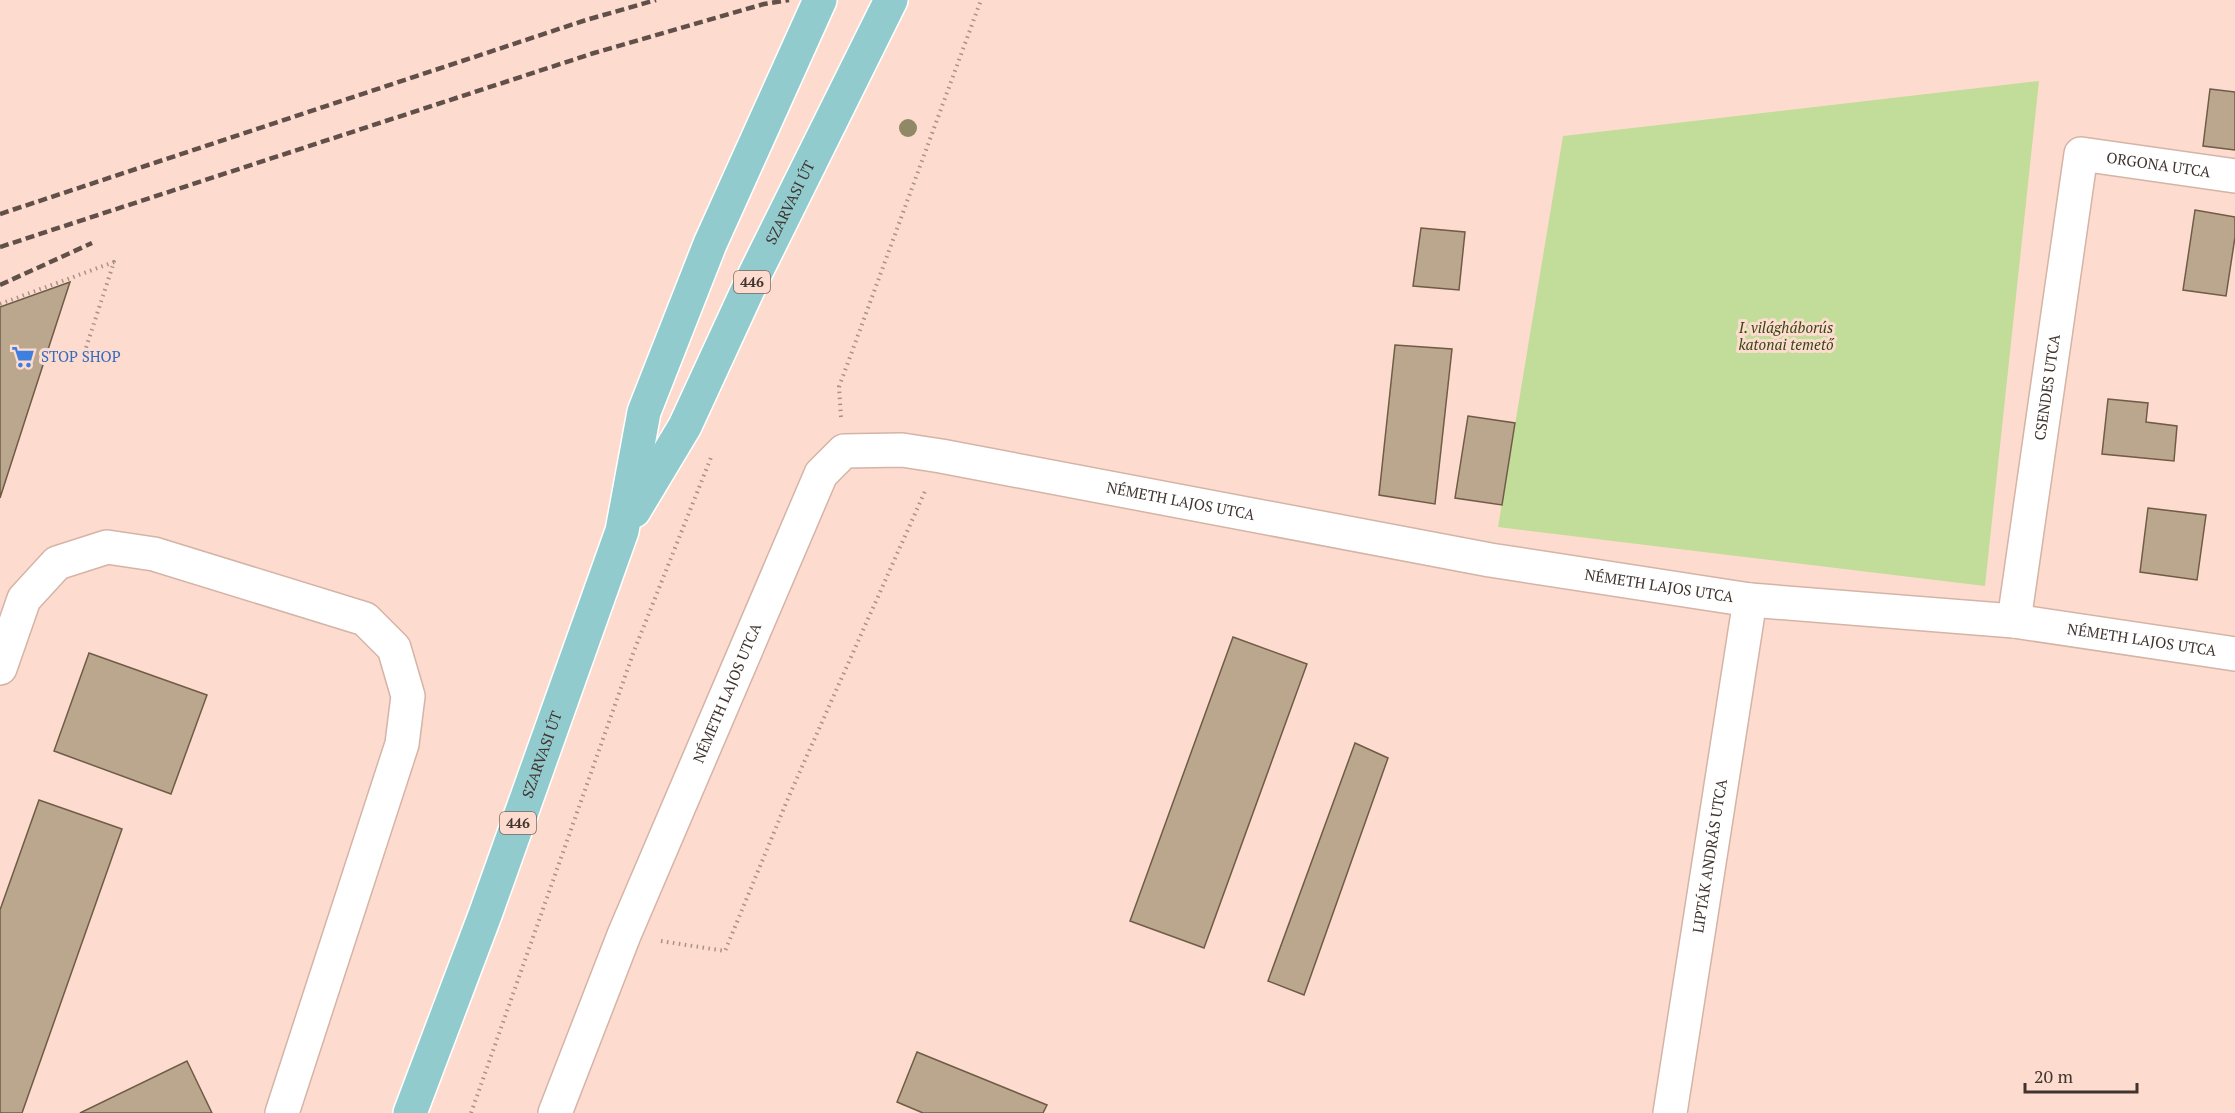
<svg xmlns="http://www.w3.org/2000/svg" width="2235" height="1113" font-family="'PT Serif',serif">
<rect width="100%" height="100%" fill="#fddccf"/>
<!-- green -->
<path fill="#c2dc99" d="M2039,81L1985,586L1498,527L1563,136Z"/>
<!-- building -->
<g fill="#bba68e" stroke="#6f5c47" stroke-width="1.5">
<path d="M2210,89L2235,92V150L2203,146Z"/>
<path d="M2195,210L2235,217V237L2226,296L2183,290Z"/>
<path d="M1421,228L1465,232L1459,290L1413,286Z"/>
<path d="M70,282L29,408L0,498V307Z"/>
<path d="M1395,345L1452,349L1435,504L1379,495Z"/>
<path d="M2108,399L2148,403L2146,422L2177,426L2174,461L2102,454Z"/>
<path d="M1468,416L1515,423L1502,505L1455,498Z"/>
<path d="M2148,508L2206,515L2197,580L2140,572Z"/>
<path d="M1233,637L1307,664L1204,948L1130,921Z"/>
<path d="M89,653L207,695L171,794L54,751Z"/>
<path d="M1355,743L1388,758L1304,995L1268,981Z"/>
<path d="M39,800L122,829L22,1113H0V910Z"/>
<path d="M917,1052L1047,1105L1043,1113H923L897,1102Z"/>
<path d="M187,1061L212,1113H80Z"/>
</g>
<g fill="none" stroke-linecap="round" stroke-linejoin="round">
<!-- minor casing -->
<g stroke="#d4b4a7" stroke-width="36">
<g id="minor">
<path id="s1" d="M2014,621L2081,154L2235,176"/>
<path d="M0,668L24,599L57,563L107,547L154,554L365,619L394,648L408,696L402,744L282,1113"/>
<path id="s2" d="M555,1113L624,935L821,474L844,451L902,450L941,456L1490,560L1750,600L2014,621L2235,654"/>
<path id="s3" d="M1670,1113L1750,600"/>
</g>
</g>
<!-- major casing -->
<g stroke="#fff" stroke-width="36">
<g id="major">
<path id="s4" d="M634,511L685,426L756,272L891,0"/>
<path id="s5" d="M410,1113L485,915L622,531L644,412L710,244L820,0"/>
</g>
</g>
<!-- path -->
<g stroke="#aa9188" stroke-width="4" stroke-dasharray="1.5 4.5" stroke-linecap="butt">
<path d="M0,304L114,262L81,363"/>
<path d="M841,417L839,387L981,0"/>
<path d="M661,941L725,951L789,796L926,489"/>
<path d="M471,1113L634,651L712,455"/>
</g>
<!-- minor -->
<use href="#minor" stroke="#fff" stroke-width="33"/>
<!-- major -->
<use href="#major" stroke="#92cbce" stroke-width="33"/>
<!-- rail -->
<g stroke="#61504a" stroke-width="4.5" stroke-dasharray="9 4.5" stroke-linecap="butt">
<path d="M0,214L586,20L656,0"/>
<path d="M0,247L594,53L764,4L789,0"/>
<path d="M0,285L92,243"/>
</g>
</g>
<!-- trees -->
<circle fill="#8f8968" cx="908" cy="128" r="9"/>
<!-- icons -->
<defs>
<g id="supermarket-bare" transform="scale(1.8)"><path d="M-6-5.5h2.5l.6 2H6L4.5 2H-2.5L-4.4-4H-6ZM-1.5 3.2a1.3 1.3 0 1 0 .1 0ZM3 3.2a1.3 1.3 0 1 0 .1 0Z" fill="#3f7fe0" stroke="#fddccf" stroke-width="2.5" paint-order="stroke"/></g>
</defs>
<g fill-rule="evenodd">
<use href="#supermarket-bare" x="23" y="357"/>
</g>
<g text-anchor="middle" stroke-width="6" stroke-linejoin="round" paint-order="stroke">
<!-- shield labels -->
<g fill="#fddccf" stroke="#79665f" stroke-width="1.5">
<rect x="734" y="271" width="36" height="22" rx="4.5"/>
<rect x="500" y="812" width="36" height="22" rx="4.5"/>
</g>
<g font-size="14" font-weight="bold" fill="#41342f">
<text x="752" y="287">446</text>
<text x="518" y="828">446</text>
</g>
<!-- street labels -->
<g font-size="15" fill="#41342f" stroke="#fddccf">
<text dy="5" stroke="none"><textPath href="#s1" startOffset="550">ORGONA UTCA</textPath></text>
<text dy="5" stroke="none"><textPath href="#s4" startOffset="346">SZARVASI ÚT</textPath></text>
<text dy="5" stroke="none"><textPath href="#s1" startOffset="236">CSENDES UTCA</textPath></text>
<text dy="5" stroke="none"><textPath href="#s2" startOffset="1066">NÉMETH LAJOS UTCA</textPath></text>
<text dy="5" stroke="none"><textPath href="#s2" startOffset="1552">NÉMETH LAJOS UTCA</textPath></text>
<text dy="5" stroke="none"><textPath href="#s2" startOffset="2038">NÉMETH LAJOS UTCA</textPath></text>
<text dy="5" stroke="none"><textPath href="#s2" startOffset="454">NÉMETH LAJOS UTCA</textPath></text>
<text dy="5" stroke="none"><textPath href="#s5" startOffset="382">SZARVASI ÚT</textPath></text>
<text dy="5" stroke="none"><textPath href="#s3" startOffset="260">LIPTÁK ANDRÁS UTCA</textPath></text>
</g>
<!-- park labels -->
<g font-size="15" font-style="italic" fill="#354514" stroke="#fddccf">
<text x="1786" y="333">I. világháborús<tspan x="1786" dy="17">katonai temető</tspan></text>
</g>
<!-- shop labels -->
<g font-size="15" fill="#366cbe" stroke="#fddccf" text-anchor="start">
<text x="41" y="362">STOP SHOP</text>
</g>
</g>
<!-- scale -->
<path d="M2025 1083v9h112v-9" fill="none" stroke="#41342f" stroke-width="3"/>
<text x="2034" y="1083" font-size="18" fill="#41342f" stroke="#fddccf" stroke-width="4.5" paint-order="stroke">20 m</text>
</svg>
